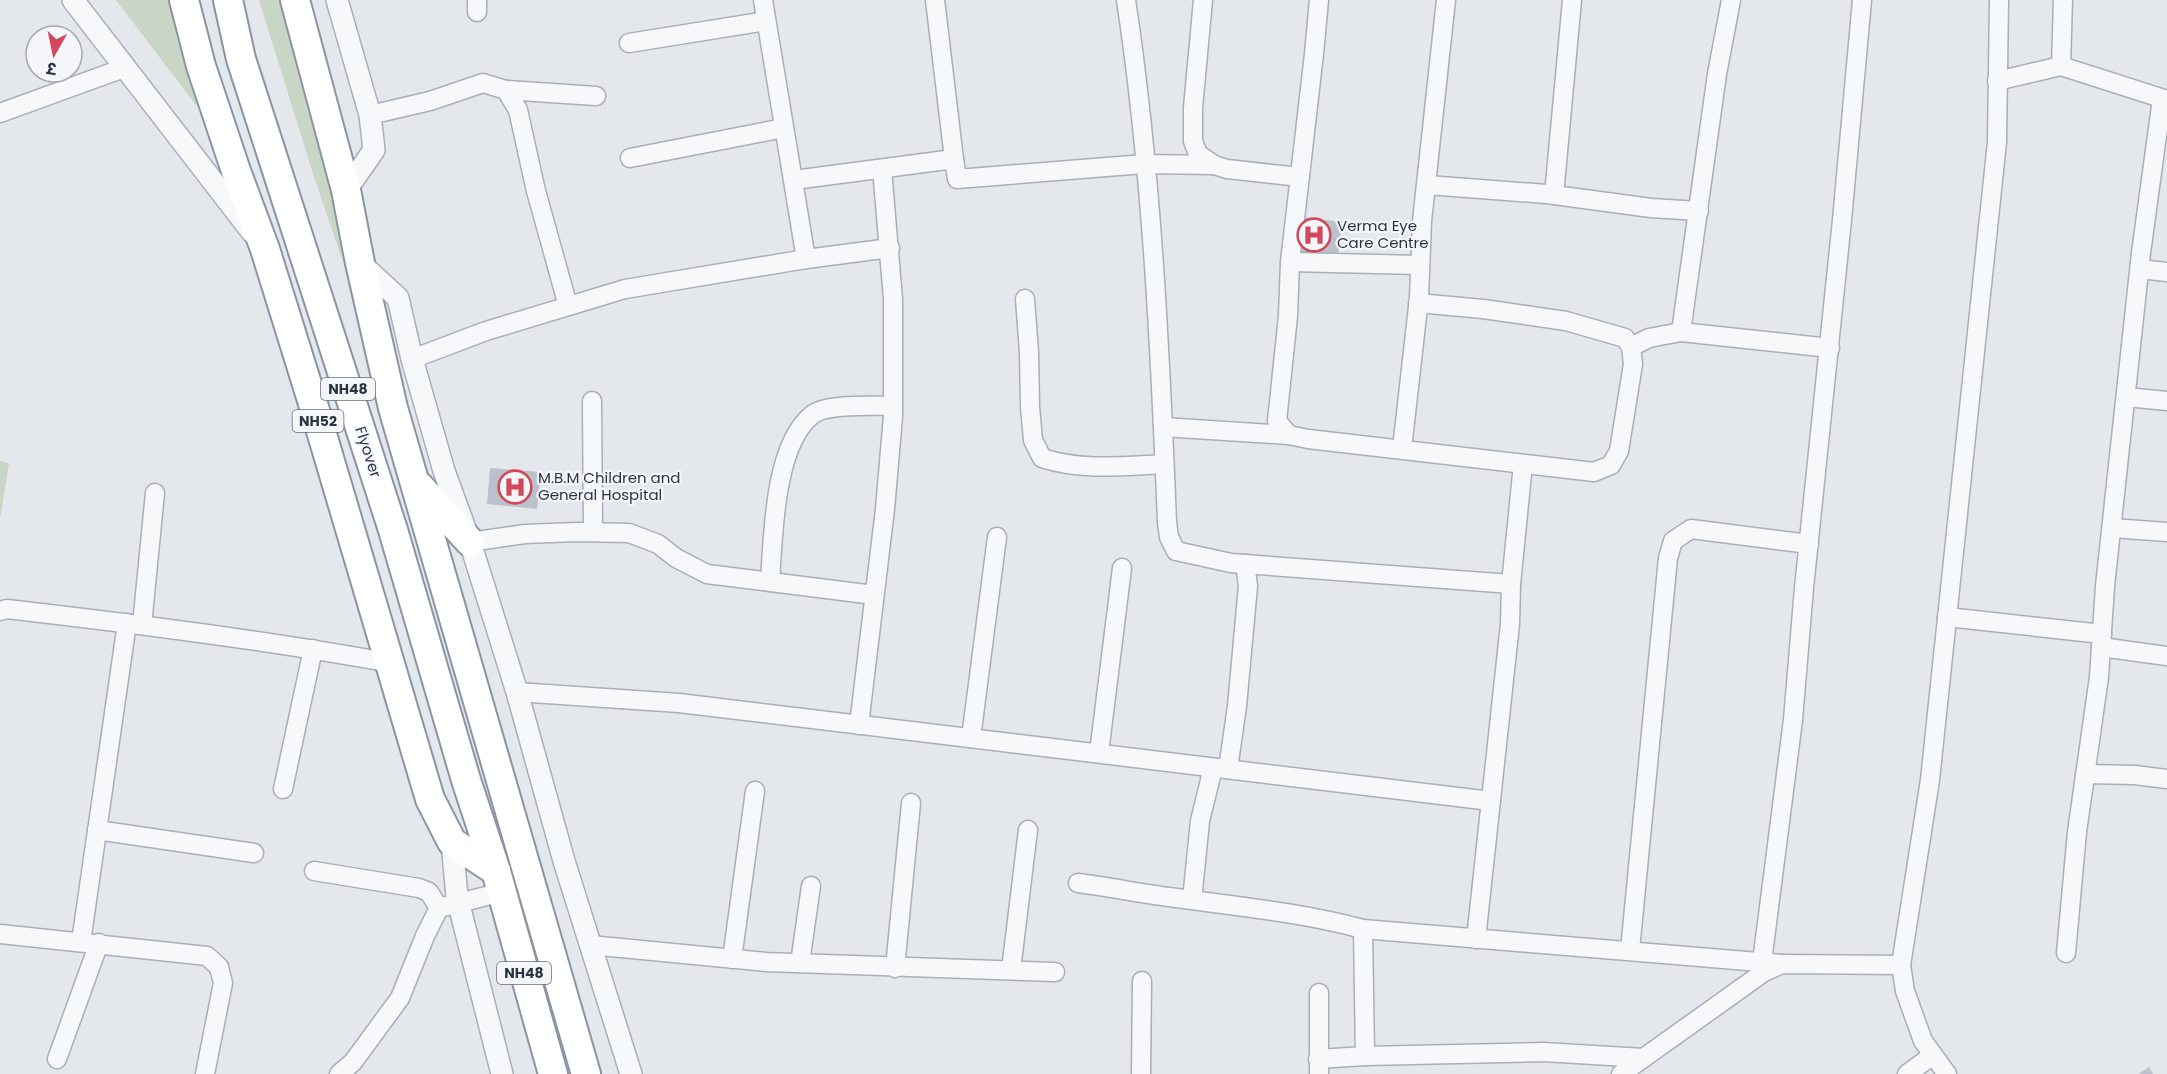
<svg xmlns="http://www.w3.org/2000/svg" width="2167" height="1074" font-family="Poppins,'Noto Sans Devanagari',sans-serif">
<rect width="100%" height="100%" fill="#e4e7ec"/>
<!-- green -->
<g fill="#c9d6c5">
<path d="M116,0H175L206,103L196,105Z"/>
<path d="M259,0H291L360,311L314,177Z"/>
<path d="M0,461L9,463L0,519Z"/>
</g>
<!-- building -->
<g fill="#bbc0ca">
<path d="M1301,217L1342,222L1338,257L1297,253Z"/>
<path d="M490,468L541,472L537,509L487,504Z"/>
<path d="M2149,1067L2153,1074H2139Z"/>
</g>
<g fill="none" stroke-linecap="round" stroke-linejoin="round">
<!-- minor casing -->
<g stroke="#a9aeb7" stroke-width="21">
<g id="minor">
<path d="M763,0L806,259"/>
<path d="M935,0L954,159"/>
<path d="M1126,0C1152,172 1160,348 1167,522L1169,537L1176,551L1231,563L1511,584"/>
<path d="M1203,0L1193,108V141L1198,154L1214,165L1227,169L1300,177"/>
<path d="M1319,0L1314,54L1290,262L1288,316L1277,421L1289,435L1308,439L1594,472L1611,465L1619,451L1633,364L1631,347L1625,338L1566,321L1483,309L1418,303"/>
<path d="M477,12V0"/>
<path d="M629,43L766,21"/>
<path d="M2061,66L2063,0"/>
<path d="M1997,81L2061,66L2167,100"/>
<path d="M506,90L596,96"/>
<path d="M0,113L124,68"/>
<path d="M370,115L430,101L483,83L506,90L518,110L536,191L568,306"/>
<path d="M630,158L784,128"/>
<path d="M794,180L954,159L957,179L1144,164L1214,165"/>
<path d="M1427,185L1547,194L1651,208L1699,211"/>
<path d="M1554,195L1572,0"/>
<path d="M1290,262L1419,265"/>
<path d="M2140,269L2167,272"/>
<path d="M1025,299L1029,352L1030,407L1033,440L1042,458C1082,471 1123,466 1164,464"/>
<path d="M1681,332L1717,74L1731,0"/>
<path d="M1631,347L1649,338L1681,332L1830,348"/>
<path d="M412,359L486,331L625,289L806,259L890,248"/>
<path d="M2127,397L2167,401"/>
<path d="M592,401L593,532"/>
<path d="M1163,427L1289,435"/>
<path d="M1402,449L1419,298L1422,221L1446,0"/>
<path d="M2112,528L2167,532"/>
<path d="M470,542L525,534L577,532L629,533L658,544L676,558L707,574L874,595"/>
<path d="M770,582C773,537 774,445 812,415C826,403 874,406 893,406"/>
<path d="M0,611L7,609C136,624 264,640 391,663"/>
<path d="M1947,617L2102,634"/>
<path d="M142,625L155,493"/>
<path d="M2101,647L2167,656"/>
<path d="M517,692L679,703L1491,801"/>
<path d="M859,725L885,509L893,416V299L882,169"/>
<path d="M971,738L997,537"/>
<path d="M1099,753L1122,568"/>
<path d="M1228,769L1237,706L1248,586L1245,564"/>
<path d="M2085,774L2135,775L2167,779"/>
<path d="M283,789L313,649"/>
<path d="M97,830L254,853"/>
<path d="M314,871L419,888L429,892L439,908"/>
<path d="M1078,883C1109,887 1139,893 1169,897C1234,906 1299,912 1363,929L1782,964"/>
<path d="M1192,900L1200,821L1213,768"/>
<path d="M1363,929L1365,1056"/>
<path d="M0,934L207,956L219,967L223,983L205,1074"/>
<path d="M1476,939L1510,624L1511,584L1523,464"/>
<path d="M81,942L127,623"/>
<path d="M590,945L766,962L1055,972"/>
<path d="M1630,950L1668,558L1673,541L1691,529L1809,544"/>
<path d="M2066,953L2077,832L2099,677L2105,586L2141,253L2162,99"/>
<path d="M732,959L755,791"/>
<path d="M1762,962L1793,720L1804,588L1842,220L1862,0"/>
<path d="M800,963L811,886"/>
<path d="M895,968L911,803"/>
<path d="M1011,970L1028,830"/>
<path d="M57,1059L99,943"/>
<path d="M1318,1059L1365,1056L1543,1052L1644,1058"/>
<path d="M339,1074L353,1062L400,998L425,936L439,908L502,892"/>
<path d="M1141,1074L1142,981"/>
<path d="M1319,1074V993"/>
<path d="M1621,1074L1764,972L1782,964L1901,965"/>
<path d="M1907,1074L1933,1055"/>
<path d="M1947,1074L1923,1041L1905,991L1901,965L1930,780L1997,142L1999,0"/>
</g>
</g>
<!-- tertiary casing -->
<g stroke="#a9aeb7" stroke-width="24">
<g id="tertiary">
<path d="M73,0L252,232"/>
<path d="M337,0L370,115L374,150L346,190"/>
<path d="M360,263L398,298L412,359L444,471L470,542L517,692L564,861L631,1074"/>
<path d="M452,842L457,897L502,1074"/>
</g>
</g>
<!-- trunk casing -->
<g stroke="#8b94a3" stroke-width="32">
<g id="trunk">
<path d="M184,0L201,66L236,171L265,249L311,397L430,799L452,842L496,871"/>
<path d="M228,0L241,59L393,530L466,780L496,871L553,1074"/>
<path d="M295,0L346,190L360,263L393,408L586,1074"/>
<path d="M419,486L470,542"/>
</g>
</g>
<!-- minor -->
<use href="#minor" stroke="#f7f8fa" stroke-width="18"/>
<!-- tertiary -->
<use href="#tertiary" stroke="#f7f8fa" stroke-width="21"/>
<!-- trunk -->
<use href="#trunk" stroke="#fff" stroke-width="28"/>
</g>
<!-- icons -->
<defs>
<g id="hospital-ring" transform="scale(1.725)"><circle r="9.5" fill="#f4f6f9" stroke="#d1495b" stroke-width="1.5"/><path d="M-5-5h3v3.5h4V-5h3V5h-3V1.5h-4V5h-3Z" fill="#d1495b"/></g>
</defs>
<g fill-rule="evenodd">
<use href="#hospital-ring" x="1314" y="235"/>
<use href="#hospital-ring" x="515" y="487"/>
</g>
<g text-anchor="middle" stroke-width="4.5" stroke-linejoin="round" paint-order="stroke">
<!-- shield labels -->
<g fill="#f4f6f9" stroke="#676e7b" stroke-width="1.5">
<rect x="321" y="378" width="54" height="22" rx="4.5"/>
<rect x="292.5" y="410" width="51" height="22" rx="4.5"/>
<rect x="497" y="962" width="54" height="22" rx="4.5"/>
</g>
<g font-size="14" font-weight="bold" fill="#2b3445">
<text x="348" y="394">NH48</text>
<text x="318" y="426">NH52</text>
<text x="524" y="978">NH48</text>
</g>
<!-- poi labels -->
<g font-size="15" fill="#2b3445" stroke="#f4f6f9" text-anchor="start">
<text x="1337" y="231">Verma Eye<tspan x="1337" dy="17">Care Centre</tspan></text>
<text x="538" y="483">M.B.M Children and<tspan x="538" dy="17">General Hospital</tspan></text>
</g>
<!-- street labels -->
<g font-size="15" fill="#2b3445" stroke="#f4f6f9">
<text transform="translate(368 452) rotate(72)" y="5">Flyover</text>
</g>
</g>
<!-- north arrow -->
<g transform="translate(54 54) rotate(189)"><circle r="28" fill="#f4f6f9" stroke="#a4a8b1" stroke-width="1.5"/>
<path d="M0-4.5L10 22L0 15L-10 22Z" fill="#d1495b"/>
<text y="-9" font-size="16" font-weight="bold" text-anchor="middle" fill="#2b3445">उ</text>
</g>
</svg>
